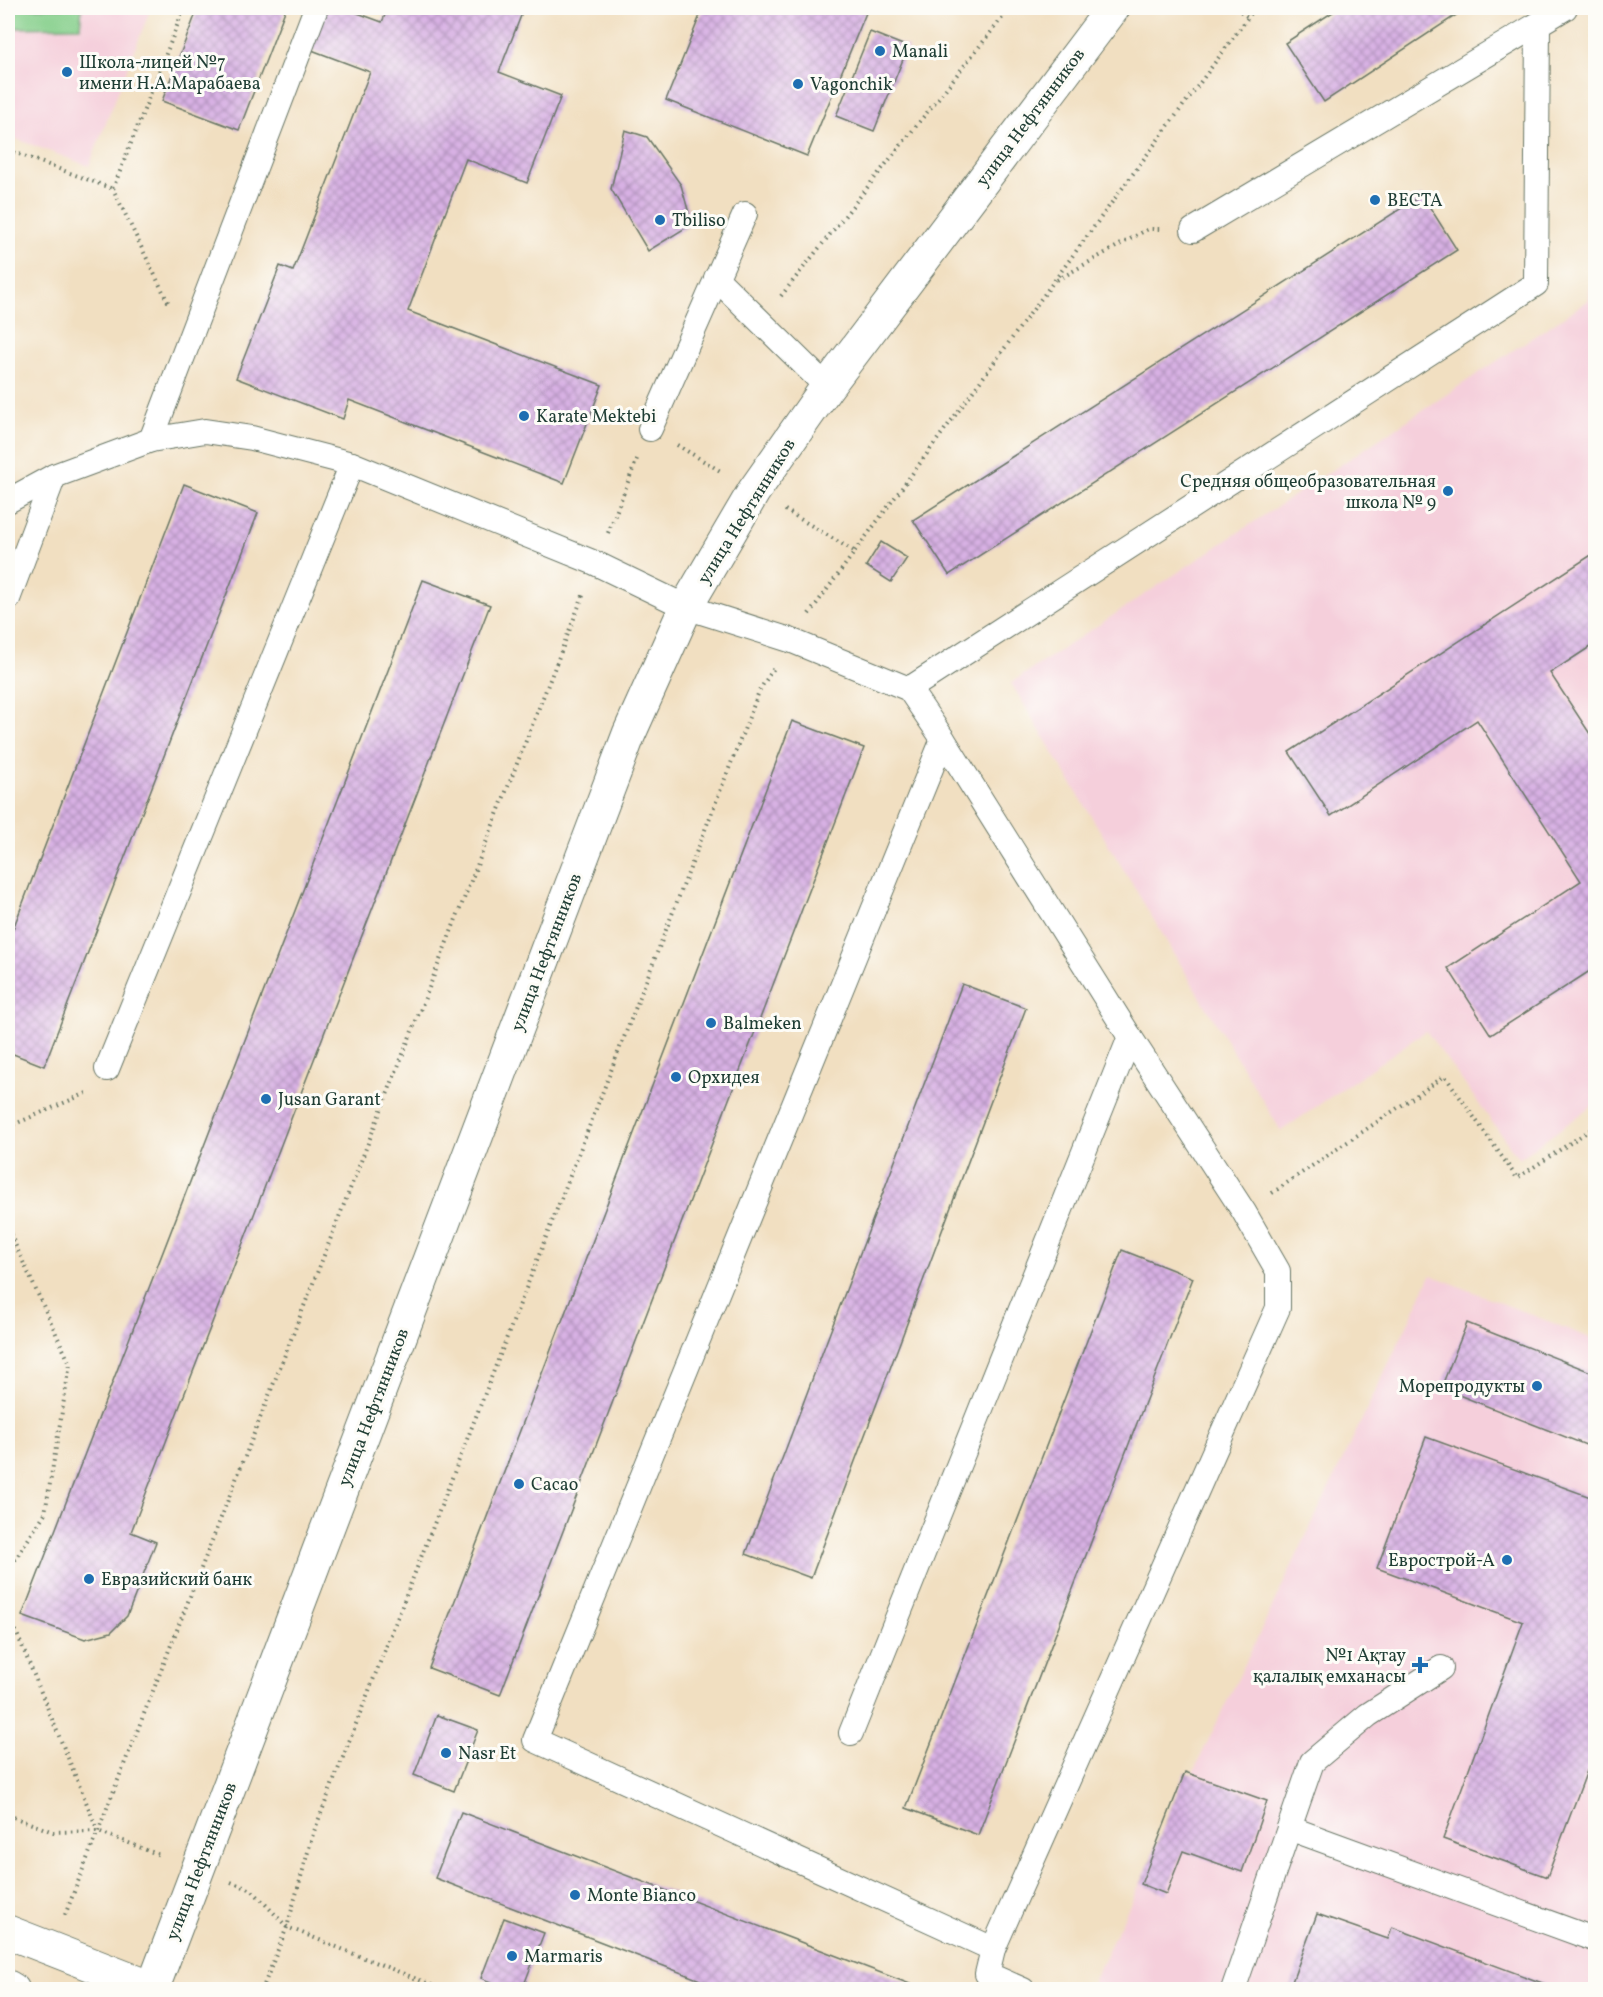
<svg xmlns="http://www.w3.org/2000/svg" width="1603" height="1997" font-family="Vollkorn,serif">
<defs>
<pattern id="building-cross-hatch" width="8" height="8" patternUnits="userSpaceOnUse" patternTransform="scale(1.5)"><rect width="8" height="8" fill="#d8b1e4"/><path d="M0 0l8 8M0 8l8-8" fill="none" stroke="#af91ba"/></pattern>
</defs>
<rect width="100%" height="100%" fill="#fdfcf7"/>
<filter id="ink" filterUnits="userSpaceOnUse"><feTurbulence type="fractalNoise" baseFrequency=".0167" numOctaves="2"/><feDisplacementMap in="SourceGraphic" scale="12" xChannelSelector="R" yChannelSelector="G"/><feConvolveMatrix kernelMatrix="1 2 1 2 8 2 1 2 1" color-interpolation-filters="sRGB"/></filter>
<filter id="wash" filterUnits="userSpaceOnUse"><feTurbulence type="fractalNoise" baseFrequency=".008" numOctaves="4" result="noise"/><feDisplacementMap in="SourceGraphic" scale="24" xChannelSelector="R" yChannelSelector="G"/><feGaussianBlur stdDeviation="1.35" result="paint"/><feColorMatrix in="noise" values="0 0 0 0 0 0 0 0 0 0 0 0 0 0 0 0 0 1.4 0 .05"/><feComposite in="paint" operator="in"/></filter>
<g filter="url(#wash)">
<rect width="100%" height="100%" fill="#f1dfc1"/>
<!-- built -->
<g fill="#f5cfdb">
<path d="M8,8H151L89,166L8,136Z"/>
<path d="M1595,195V1104L1519,1159L1426,1031L1281,1131L1011,683L1589,300Z"/>
<path d="M1431,1275L1595,1340V1989L1089,1990Z"/>
</g>
<!-- green -->
<path fill="#85cf8b" stroke="#528660" stroke-width="1.5" d="M8,8H82L80,27L8,28Z"/>
<g id="blocks">
<!-- building -->
<g fill="url(#building-cross-hatch)">
<path d="M198,8H286L239,130L162,101Z"/>
<path d="M325,8H344L382,22L388,8H524L499,72L561,96L527,183L466,159L408,311L602,385L564,483L349,400L343,419L236,378L280,266L293,271L370,72L309,49Z"/>
<path d="M703,8H868L807,156L666,100Z"/>
<path d="M1339,8H1467L1324,102L1285,43Z"/>
<path d="M870,32L908,47L874,131L836,116Z"/>
<path d="M625,130L647,137L681,185L692,224L648,251L611,189Z"/>
<path d="M1422,195L1457,250L949,575L913,520Z"/>
<path d="M184,484L258,513L44,1066L8,1052V942Z"/>
<path d="M881,542L907,558L891,582L866,566Z"/>
<path d="M1596,552V643L1550,673L1596,743V967L1491,1035L1448,968L1581,881L1477,720L1331,816L1289,752Z"/>
<path d="M423,580L490,605L131,1532L156,1542L127,1616L111,1632L85,1639L22,1616Z"/>
<path d="M792,721L864,748L500,1695L429,1668Z"/>
<path d="M962,984L1026,1008L811,1578L746,1554Z"/>
<path d="M1122,1250L1193,1278L978,1835L906,1808Z"/>
<path d="M1467,1323L1596,1374V1449L1441,1388Z"/>
<path d="M1426,1437L1596,1499V1747L1547,1877L1443,1839L1523,1622L1377,1568Z"/>
<path d="M437,1715L478,1730L454,1791L414,1775Z"/>
<path d="M1185,1772L1267,1801L1242,1872L1183,1851L1166,1894L1141,1884Z"/>
<path d="M461,1812L923,1989V1990H726L435,1878Z"/>
<path d="M1317,1914L1388,1939L1392,1927L1561,1990H1289Z"/>
<path d="M504,1918L544,1933L522,1990H509L481,1978Z"/>
</g>
</g>
</g>
<g filter="url(#ink)">
<use href="#blocks" fill-opacity="0" stroke="#687665" stroke-width="1.5"/>
<g fill="none" stroke-linecap="round" stroke-linejoin="round">
<!-- lane casing -->
<g stroke="#687665" stroke-width="26">
<g id="lane">
<path d="M1193,230L1565,8"/>
<path d="M716,278L827,387"/>
<path d="M650,429L745,214"/>
<path d="M151,440L316,8"/>
<path d="M8,501L54,476L151,440L205,431L252,438L352,464L595,563L686,607L790,640L909,689L943,739L1130,1037L1244,1212L1278,1271V1308L993,1949L987,1974L1023,1990"/>
<path d="M8,599L54,476"/>
<path d="M909,689L1536,284L1538,25"/>
<path d="M943,739L535,1740L993,1949"/>
<path d="M107,1069L352,464"/>
<path d="M851,1733L1130,1037"/>
<path d="M1289,1828L1596,1940"/>
<path d="M1233,1990L1312,1762L1368,1715L1441,1668"/>
</g>
</g>
<!-- secondary casing -->
<g stroke="#687665" stroke-width="35">
<g id="secondary">
<path d="M8,1932L157,1990"/>
<path d="M8,1987L13,1990"/>
<path d="M152,1990L629,734L686,607L754,491L827,387L1113,8"/>
</g>
</g>
<!-- path -->
<g stroke="#687665" stroke-width="4" stroke-dasharray="1.5 4.5" stroke-linecap="butt">
<path d="M1236,8L1248,17"/>
<path d="M8,150L113,189"/>
<path d="M1057,280L1148,229H1163"/>
<path d="M781,296L1010,8"/>
<path d="M168,302L113,189L184,8"/>
<path d="M677,445L722,472"/>
<path d="M785,510L854,551"/>
<path d="M608,533L637,459"/>
<path d="M809,614L1255,8"/>
<path d="M8,1127L87,1093"/>
<path d="M1272,1193L1445,1076L1517,1178L1596,1126"/>
<path d="M8,1229L70,1364L45,1513L8,1571"/>
<path d="M8,1601L13,1624L98,1831"/>
<path d="M8,1815L53,1832L98,1831L162,1856"/>
<path d="M231,1882L252,1890L287,1927L444,1990"/>
<path d="M65,1915L584,593"/>
<path d="M262,1990L287,1927L313,1834L760,689L774,668"/>
</g>
<!-- lane -->
<use href="#lane" stroke="#fff" stroke-width="24"/>
<!-- secondary -->
<use href="#secondary" stroke="#fff" stroke-width="33"/>
</g>
</g>
<!-- markers -->
<g fill="#1f6fb2" stroke="#fdfcf7" stroke-width="2">
<circle cx="880" cy="51" r="6"/>
<circle cx="67" cy="72" r="6"/>
<circle cx="798" cy="84" r="6"/>
<circle cx="1375" cy="200" r="6"/>
<circle cx="660" cy="220" r="6"/>
<circle cx="524" cy="416" r="6"/>
<circle cx="1448" cy="491" r="6"/>
<circle cx="711" cy="1023" r="6"/>
<circle cx="676" cy="1077" r="6"/>
<circle cx="266" cy="1099" r="6"/>
<circle cx="1537" cy="1386" r="6"/>
<circle cx="519" cy="1484" r="6"/>
<circle cx="1507" cy="1560" r="6"/>
<circle cx="89" cy="1579" r="6"/>
<path d="M1417 1656h6v6h6v6h-6v6h-6v-6h-6v-6h6z"/>
<circle cx="446" cy="1753" r="6"/>
<circle cx="575" cy="1895" r="6"/>
<circle cx="512" cy="1956" r="6"/>
</g>
<g text-anchor="middle" stroke-width="6" stroke-linejoin="round" paint-order="stroke">
<!-- poi labels -->
<g font-size="18" fill="#1f3d34" stroke="#fdfcf7" text-anchor="start">
<text x="892" y="57">Manali</text>
<text x="79" y="68">Школа-лицей №7<tspan x="79" dy="21">имени Н.А.Марабаева</tspan></text>
<text x="810" y="90">Vagonchik</text>
<text x="1387" y="206">ВЕСТА</text>
<text x="672" y="226">Tbiliso</text>
<text x="536" y="422">Karate Mektebi</text>
<text x="1436" y="487" text-anchor="end">Средняя общеобразовательная<tspan x="1436" dy="21">школа № 9</tspan></text>
<text x="723" y="1029">Balmeken</text>
<text x="688" y="1083">Орхидея</text>
<text x="278" y="1105">Jusan Garant</text>
<text x="1525" y="1392" text-anchor="end">Морепродукты</text>
<text x="531" y="1490">Cacao</text>
<text x="1495" y="1566" text-anchor="end">Еврострой-А</text>
<text x="101" y="1585">Евразийский банк</text>
<text x="1406" y="1661" text-anchor="end">№1 Ақтау<tspan x="1406" dy="21">қалалық емханасы</tspan></text>
<text x="458" y="1759">Nasr Et</text>
<text x="587" y="1901">Monte Bianco</text>
<text x="524" y="1962">Marmaris</text>
</g>
<!-- street labels -->
<g font-size="18" fill="#1f3d34" stroke="#fdfcf7">
<text transform="translate(1030 117) rotate(-53)" y="6">улица Нефтянников</text>
<text transform="translate(746 511) rotate(-58)" y="6">улица Нефтянников</text>
<text transform="translate(546 952) rotate(-69)" y="6">улица Нефтянников</text>
<text transform="translate(373 1407) rotate(-69)" y="6">улица Нефтянников</text>
<text transform="translate(201 1861) rotate(-69)" y="6">улица Нефтянников</text>
</g>
</g>
<!-- margin -->
<rect width="1603" height="1997" fill="none" stroke="#fdfcf7" stroke-width="30"/>
</svg>
